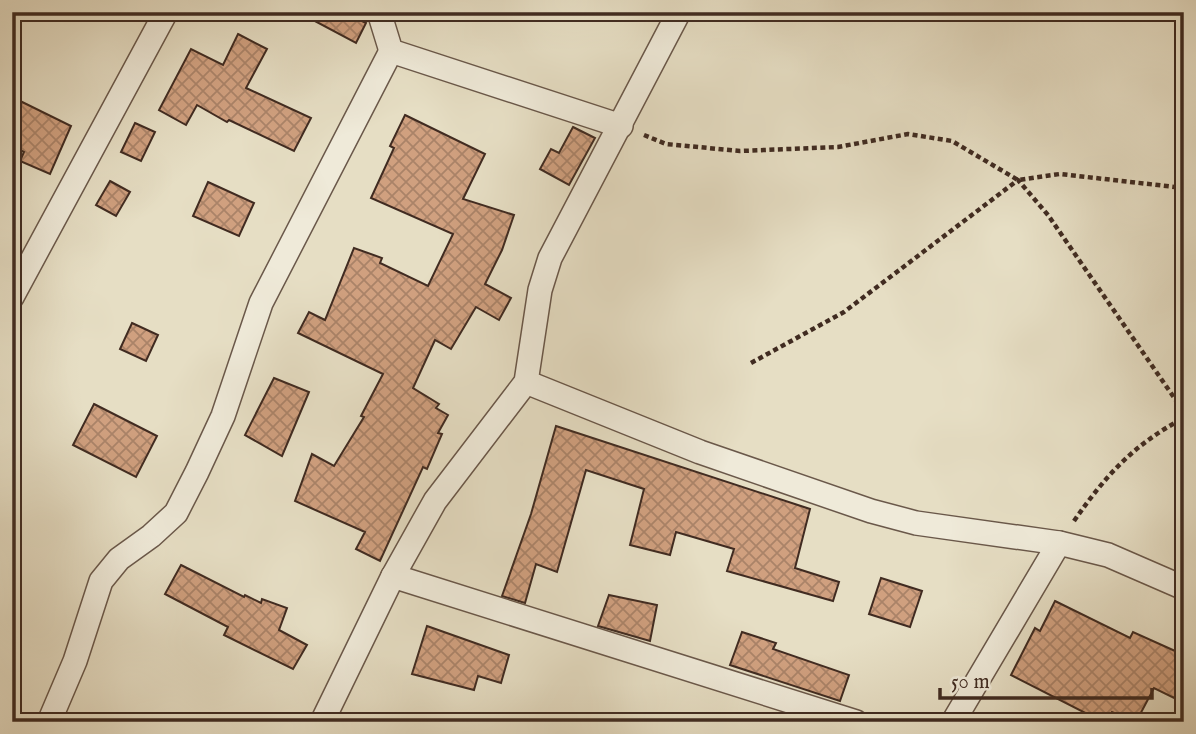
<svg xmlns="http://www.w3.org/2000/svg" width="1196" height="734" font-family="'IM FELL English',serif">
<defs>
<pattern id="building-cross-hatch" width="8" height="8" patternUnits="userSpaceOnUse" patternTransform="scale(1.75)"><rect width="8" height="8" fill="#d0a07f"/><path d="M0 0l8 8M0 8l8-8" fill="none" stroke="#aa8368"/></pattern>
</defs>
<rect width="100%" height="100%" fill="#e6dec4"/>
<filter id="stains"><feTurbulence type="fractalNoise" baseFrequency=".00286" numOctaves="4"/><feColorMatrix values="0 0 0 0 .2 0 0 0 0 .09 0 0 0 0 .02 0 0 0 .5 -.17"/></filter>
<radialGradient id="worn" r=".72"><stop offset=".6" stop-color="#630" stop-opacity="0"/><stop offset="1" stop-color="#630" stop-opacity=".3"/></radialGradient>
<!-- building -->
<g fill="url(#building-cross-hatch)" stroke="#402b21" stroke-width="2">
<path d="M298,12H344L366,23L356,43Z"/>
<path d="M238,34L267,49L246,88L311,118L294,151L229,120L227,122L197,105L186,125L159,110L191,49L223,65Z"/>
<path d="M12,97L71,126L50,174L20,161L24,152L12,146Z"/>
<path d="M405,115L485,154L463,199L514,215L502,250L485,284L511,298L499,320L476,307L451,349L435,340L413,388L439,404L436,408L448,415L438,433L442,434L427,469L423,467L380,561L356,549L365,532L295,501L312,454L334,466L364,417L361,416L383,374L298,333L309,312L325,320L354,248L382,258L380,263L428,286L453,234L371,198L394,148L390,146Z"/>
<path d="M135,123L155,132L141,161L121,152Z"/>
<path d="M573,127L595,138L569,185L540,169L551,149L559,153Z"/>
<path d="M110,181L130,192L116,216L96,205Z"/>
<path d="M208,182L254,203L239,236L193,216Z"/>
<path d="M132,323L158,335L146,361L120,349Z"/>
<path d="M274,378L309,392L282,456L245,435Z"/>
<path d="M94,404L157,436L136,477L73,445Z"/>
<path d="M556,426L810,509L795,568L839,582L833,601L727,571L734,549L676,532L670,555L630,545L644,489L586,470L557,572L536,564L525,603L502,596L531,514Z"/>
<path d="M181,565L244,597L245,595L261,603L262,599L287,608L279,630L307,645L293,669L224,635L228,627L165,594Z"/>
<path d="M881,578L922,591L910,627L869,614Z"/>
<path d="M609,595L657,605L650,641L598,626Z"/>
<path d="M1055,601L1130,638L1133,632L1184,655V697L1176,694L1174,698L1154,688L1136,722L1112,712L1108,722H1103L1011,675L1035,628L1040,631Z"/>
<path d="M427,626L509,655L501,683L478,676L474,690L412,674Z"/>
<path d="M742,632L776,643L773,649L849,675L840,701L730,665Z"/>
</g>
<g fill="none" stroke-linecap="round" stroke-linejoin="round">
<!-- minor casing -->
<g stroke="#6a584a" stroke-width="26">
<g id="minor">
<path d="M379,12L391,51L621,126"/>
<path d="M12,297L166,12"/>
<path d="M526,382L700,452L871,511L916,523L1059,543L1108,555L1184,588"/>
<path d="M393,576L856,722"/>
<path d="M49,722L75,661L101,581L119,559L151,536L176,513L197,472L223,416L261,303L391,51"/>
<path d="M322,722L393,576L435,501L526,382L540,290L550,258L679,12"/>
<path d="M953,722L1059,543"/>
</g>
</g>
<!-- path -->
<g stroke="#402b21" stroke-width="4.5" stroke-dasharray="5 3.5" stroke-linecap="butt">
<path d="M644,135L666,144L740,151L838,147L908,134L952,141L1018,180L1060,174L1184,188"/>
<path d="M751,363L844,312L1018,180L1048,215L1184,412"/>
<path d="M1074,521C1106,475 1134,444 1184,418"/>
</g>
<!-- minor -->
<use href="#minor" stroke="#efead9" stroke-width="23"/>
</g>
<!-- margin -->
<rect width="1196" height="734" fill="none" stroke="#e6dec4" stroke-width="42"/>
<rect x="14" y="14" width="1168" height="706" fill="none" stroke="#402b21" stroke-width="3.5"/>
<rect x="21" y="21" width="1154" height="692" fill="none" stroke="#402b21" stroke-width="2"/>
<!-- scale -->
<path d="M940 688v10h212v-10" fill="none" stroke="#402b21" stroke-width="3.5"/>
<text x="951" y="688" font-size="21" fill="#402b21" stroke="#efead9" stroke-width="5" paint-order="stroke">50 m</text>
<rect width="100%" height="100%" filter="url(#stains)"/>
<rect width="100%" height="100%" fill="url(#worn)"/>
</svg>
